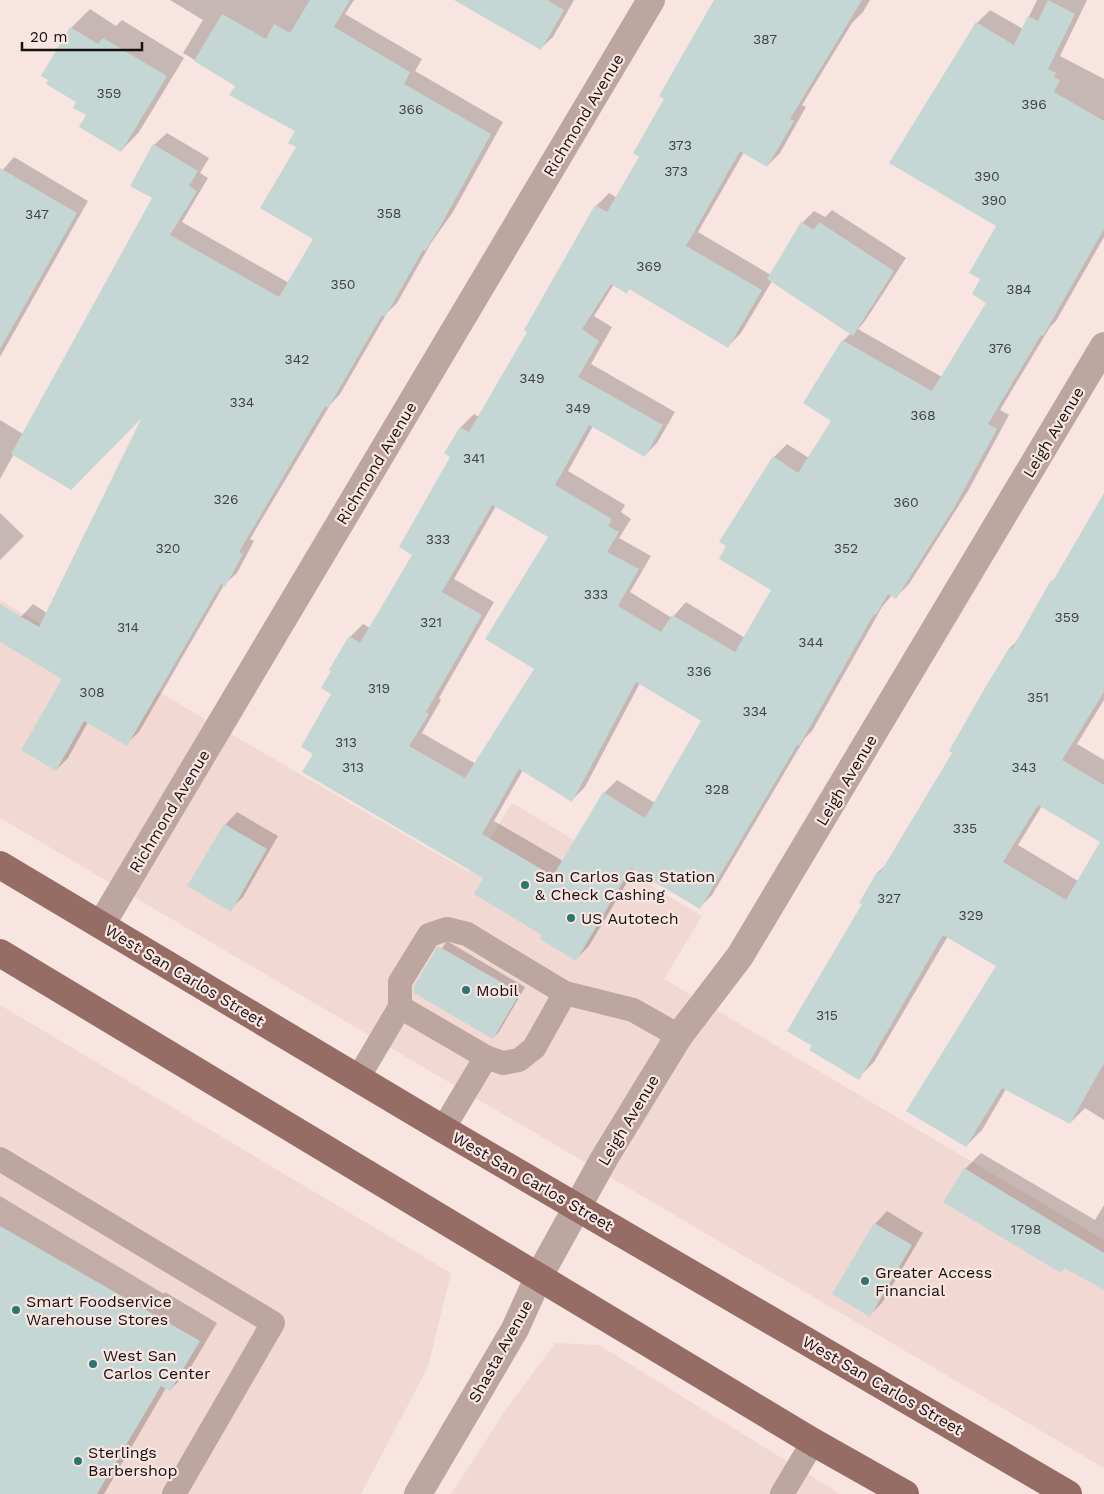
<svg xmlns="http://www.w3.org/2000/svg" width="1104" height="1494" font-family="'Work Sans',sans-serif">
<rect width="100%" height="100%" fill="#f8e5e1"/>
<!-- built -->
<g fill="#f2d8d2">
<path d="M0,600L469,872L512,803L702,916L664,979L1104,1240V1468L0,818Z"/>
<path d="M0,1005L451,1273L428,1367L361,1494H0Z"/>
<path d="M555,1343L599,1345L840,1494H451L509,1405Z"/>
</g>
<!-- shadow -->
<g fill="#0003" fill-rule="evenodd">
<path d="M170,0H354L345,14L422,59L415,71L503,122L453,212L431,243L397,303L387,313L340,394L330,405L250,539L254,541L237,573L224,585L139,732L126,744L88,722L68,758L56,770L64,678L21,617L33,604L47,613L145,414L14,454L0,479V420L23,434L153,197L154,145L167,133L209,158L200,173L208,178L182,222L289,283L315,239L297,131L236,85L183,53L203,20Z"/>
<path d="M475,0H574L553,37L540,49Z"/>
<path d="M716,0H870L863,12L852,23L802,105L806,107L780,153L767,166L744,152L698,232L771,275L802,223L814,211L825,217L832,210L906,258L865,321L858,329L942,377L988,303L982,279L998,226L977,23L990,10L1023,29L1037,0H1087L1060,56L1104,79V237L1056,321L1050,327L1000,410L1009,415L968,491L909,584L896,597L892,595L882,607L812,731L805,738L712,895L699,908L635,869L589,946L576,959L544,934L485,878L315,753L333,694V671L331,669L350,637L363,624L370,628L413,555L452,457L445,452L461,427L474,414L479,417L529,331L596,206L609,193L617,198L640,156L666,98ZM772,281L851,333L843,341L833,420L809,458L787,444L774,457L773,590L745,638L686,602L672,618L630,592L651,556L619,538L631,519L621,512L625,505L568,471L593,426L644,456L657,443L675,412L591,364L612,327L594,316L614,284L626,292L630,288L728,346L741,333ZM496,506L550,536L536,668L476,764L422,733L441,700L439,698L494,602L454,579ZM640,683L702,721L655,803L617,780L604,793L563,861L494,821L523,770L572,800L585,787Z"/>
<path d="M90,9L116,26L122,20L184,58L139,132L121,151L87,115L78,101L43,76L71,28Z"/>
<path d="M14,157L88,201L0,357V173Z"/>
<path d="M1104,496V700L1077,744L1104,760V1120L1085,1108L1070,1123L1006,1089L982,1130L966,1146L997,966L948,936L874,1062L858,1078L863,904L861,902L878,872L886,865L953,753L983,694L1010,648L1019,639ZM1042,806L1101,842L1078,881L1018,845Z"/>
<path d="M0,513L24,536L0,560Z"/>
<path d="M237,812L278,836L243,897L230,910L225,825Z"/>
<path d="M447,941L525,987L499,1032L493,1038L415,986Z"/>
<path d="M981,1153L1095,1220L1104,1205V1289L1065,1267L1061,1271L965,1169Z"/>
<path d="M0,1196L164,1294L165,1292L217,1323L188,1372L170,1390L166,1388L104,1494H0Z"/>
<path d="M887,1211L923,1233L882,1303L870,1315L875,1224Z"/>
</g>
<!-- building -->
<g fill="#c4d7d5" fill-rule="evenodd">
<path d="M310,0H350L334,27L410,72L404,84L491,134L441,225L425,251L423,250L385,317L382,315L328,408L325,406L239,552L243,554L225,587L221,584L127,746L84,721L56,771L21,750L62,679L0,642V604L39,627L141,419L71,490L11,454L152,198L130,186L153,144L198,171L189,186L197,191L170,235L279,297L313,239L260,208L296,147L288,143L295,131L229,95L235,86L194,61L222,14L266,39L274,24L290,33Z"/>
<path d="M454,0H547L564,10L541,50Z"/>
<path d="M714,0H862L790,119L794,121L767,167L740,151L686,246L762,290L728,348L629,289L627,294L611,284L582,329L599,341L578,377L663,425L645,457L589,425L555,485L612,519L608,526L619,532L607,552L639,569L618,606L661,632L672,615L735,652L771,590L719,559L726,546L719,542L773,456L798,473L831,421L803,403L842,340L932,391L986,303L972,294L980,279L969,273L996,226L889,163L976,22L1014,45L1028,16L1038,21L1048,0L1075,14L1048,69L1056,73L1054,77L1060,80L1054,92L1104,121V229L1043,336L1041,335L988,424L997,429L955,506L896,599L888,594L876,615L874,614L799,746L797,745L700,909L631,868L576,961L540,939L542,935L474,894L483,878L302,772L313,754L301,747L331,694L321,688L331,671L329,670L349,636L360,643L412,555L399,547L450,457L444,453L460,427L469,432L527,332L524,330L595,205L607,212L639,157L633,153L664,99L659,96ZM492,505L548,537L485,639L534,669L465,778L409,746L429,714L426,712L482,615L442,592ZM636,682L701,721L645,818L603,792L553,876L482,834L519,769L572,802Z"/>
<path d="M70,27L98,44L103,38L167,76L121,152L79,127L86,115L73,108L76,102L46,84L48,80L41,76Z"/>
<path d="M0,168L77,213L0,349Z"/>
<path d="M801,222L814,230L819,222L894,271L853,336L767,279Z"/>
<path d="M1104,493V692L1062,760L1104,785V1063L1070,1124L1002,1088L966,1147L906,1111L996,966L943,935L859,1080L809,1050L812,1046L787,1031L862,904L859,903L877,872L880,873L952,753L949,751L982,693L1009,648L1012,649L1051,580L1053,581ZM1038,805L1100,842L1066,900L1003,862Z"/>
<path d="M224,824L267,849L231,912L187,886Z"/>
<path d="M438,946L520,993L493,1039L414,993V986Z"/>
<path d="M964,1168L1104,1253V1290L1064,1268L1061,1273L943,1202Z"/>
<path d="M874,1223L912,1245L870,1317L832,1294Z"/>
<path d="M0,1226L200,1341L170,1391L161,1386L97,1494H0Z"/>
</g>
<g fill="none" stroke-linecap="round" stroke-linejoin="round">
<!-- lane -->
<g stroke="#bea6a0" stroke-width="24">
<path d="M400,1007L486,1057L503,1063L519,1060L534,1048L565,993"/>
<path d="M358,1078L400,1007V982L429,935L447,929L467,934L565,993L633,1010L679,1036"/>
<path d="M443,1129L486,1057"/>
<path d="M0,1159L273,1323L174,1494"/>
<path d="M782,1494L813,1442"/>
</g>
<!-- street -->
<g stroke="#bea6a0" stroke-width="28">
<path d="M101,925L651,0"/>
<path d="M418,1494L515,1329L539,1276L605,1157L679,1036L740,956L1104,346"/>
</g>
<!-- primary -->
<g stroke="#966d64" stroke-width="28">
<path d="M0,865L443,1129L1068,1494"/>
<path d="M0,953L813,1442L905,1494"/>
</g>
</g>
<!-- markers -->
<g fill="#2c7570" stroke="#f8e5e1" stroke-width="2">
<circle cx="525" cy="885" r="5"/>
<circle cx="571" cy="918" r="5"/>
<circle cx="466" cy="990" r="5"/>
<circle cx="865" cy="1281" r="5"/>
<circle cx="16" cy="1310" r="5"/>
<circle cx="93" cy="1364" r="5"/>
<circle cx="78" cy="1461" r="5"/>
</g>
<g text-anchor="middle" stroke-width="4.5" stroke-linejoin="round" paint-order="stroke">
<!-- number labels -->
<g font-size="14" fill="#424240">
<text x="765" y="44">387</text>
<text x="109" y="98">359</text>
<text x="1034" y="109">396</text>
<text x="411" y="114">366</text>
<text x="680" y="150">373</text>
<text x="676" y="176">373</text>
<text x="987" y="181">390</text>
<text x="994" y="205">390</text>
<text x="389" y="218">358</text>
<text x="37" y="219">347</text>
<text x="649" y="271">369</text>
<text x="343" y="289">350</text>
<text x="1019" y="294">384</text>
<text x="1000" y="353">376</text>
<text x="297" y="364">342</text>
<text x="532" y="383">349</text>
<text x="242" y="407">334</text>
<text x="578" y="413">349</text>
<text x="923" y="420">368</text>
<text x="474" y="463">341</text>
<text x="226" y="504">326</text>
<text x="906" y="507">360</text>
<text x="438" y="544">333</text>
<text x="168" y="553">320</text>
<text x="846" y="553">352</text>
<text x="596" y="599">333</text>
<text x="1067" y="622">359</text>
<text x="431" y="627">321</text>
<text x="128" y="632">314</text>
<text x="811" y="647">344</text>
<text x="699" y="676">336</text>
<text x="379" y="693">319</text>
<text x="92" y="697">308</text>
<text x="1038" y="702">351</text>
<text x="755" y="716">334</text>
<text x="346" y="747">313</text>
<text x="353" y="772">313</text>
<text x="1024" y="772">343</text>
<text x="717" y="794">328</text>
<text x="965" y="833">335</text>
<text x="889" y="903">327</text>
<text x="971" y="920">329</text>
<text x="827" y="1020">315</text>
<text x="1026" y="1234">1798</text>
</g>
<!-- street labels -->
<g font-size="16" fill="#16100f" stroke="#f8e5e1">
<text transform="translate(583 115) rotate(-59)" y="6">Richmond Avenue</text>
<text transform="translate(1053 432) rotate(-59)" y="6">Leigh Avenue</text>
<text transform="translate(376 463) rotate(-59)" y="6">Richmond Avenue</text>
<text transform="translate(846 780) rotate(-59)" y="6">Leigh Avenue</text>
<text transform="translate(169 811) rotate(-59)" y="6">Richmond Avenue</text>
<text transform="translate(185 975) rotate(31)" y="6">West San Carlos Street</text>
<text transform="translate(628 1120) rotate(-59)" y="6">Leigh Avenue</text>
<text transform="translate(533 1181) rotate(30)" y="6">West San Carlos Street</text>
<text transform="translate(500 1351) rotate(-61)" y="6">Shasta Avenue</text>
<text transform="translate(883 1385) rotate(30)" y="6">West San Carlos Street</text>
</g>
<!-- poi labels -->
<g font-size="16" fill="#16100f" stroke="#f8e5e1" text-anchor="start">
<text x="535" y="882">San Carlos Gas Station<tspan x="535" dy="18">&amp; Check Cashing</tspan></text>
<text x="581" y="924">US Autotech</text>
<text x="476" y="996">Mobil</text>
<text x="875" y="1278">Greater Access<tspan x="875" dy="18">Financial</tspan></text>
<text x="26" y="1307">Smart Foodservice<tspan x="26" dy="18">Warehouse Stores</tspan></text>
<text x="103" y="1361">West San<tspan x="103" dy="18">Carlos Center</tspan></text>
<text x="88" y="1458">Sterlings<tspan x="88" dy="18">Barbershop</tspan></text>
</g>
</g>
<!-- scale -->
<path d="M22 42v8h120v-8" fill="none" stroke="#16100f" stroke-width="2.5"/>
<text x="30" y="42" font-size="15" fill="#16100f" stroke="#f8e5e1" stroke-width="4" paint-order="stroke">20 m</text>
</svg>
